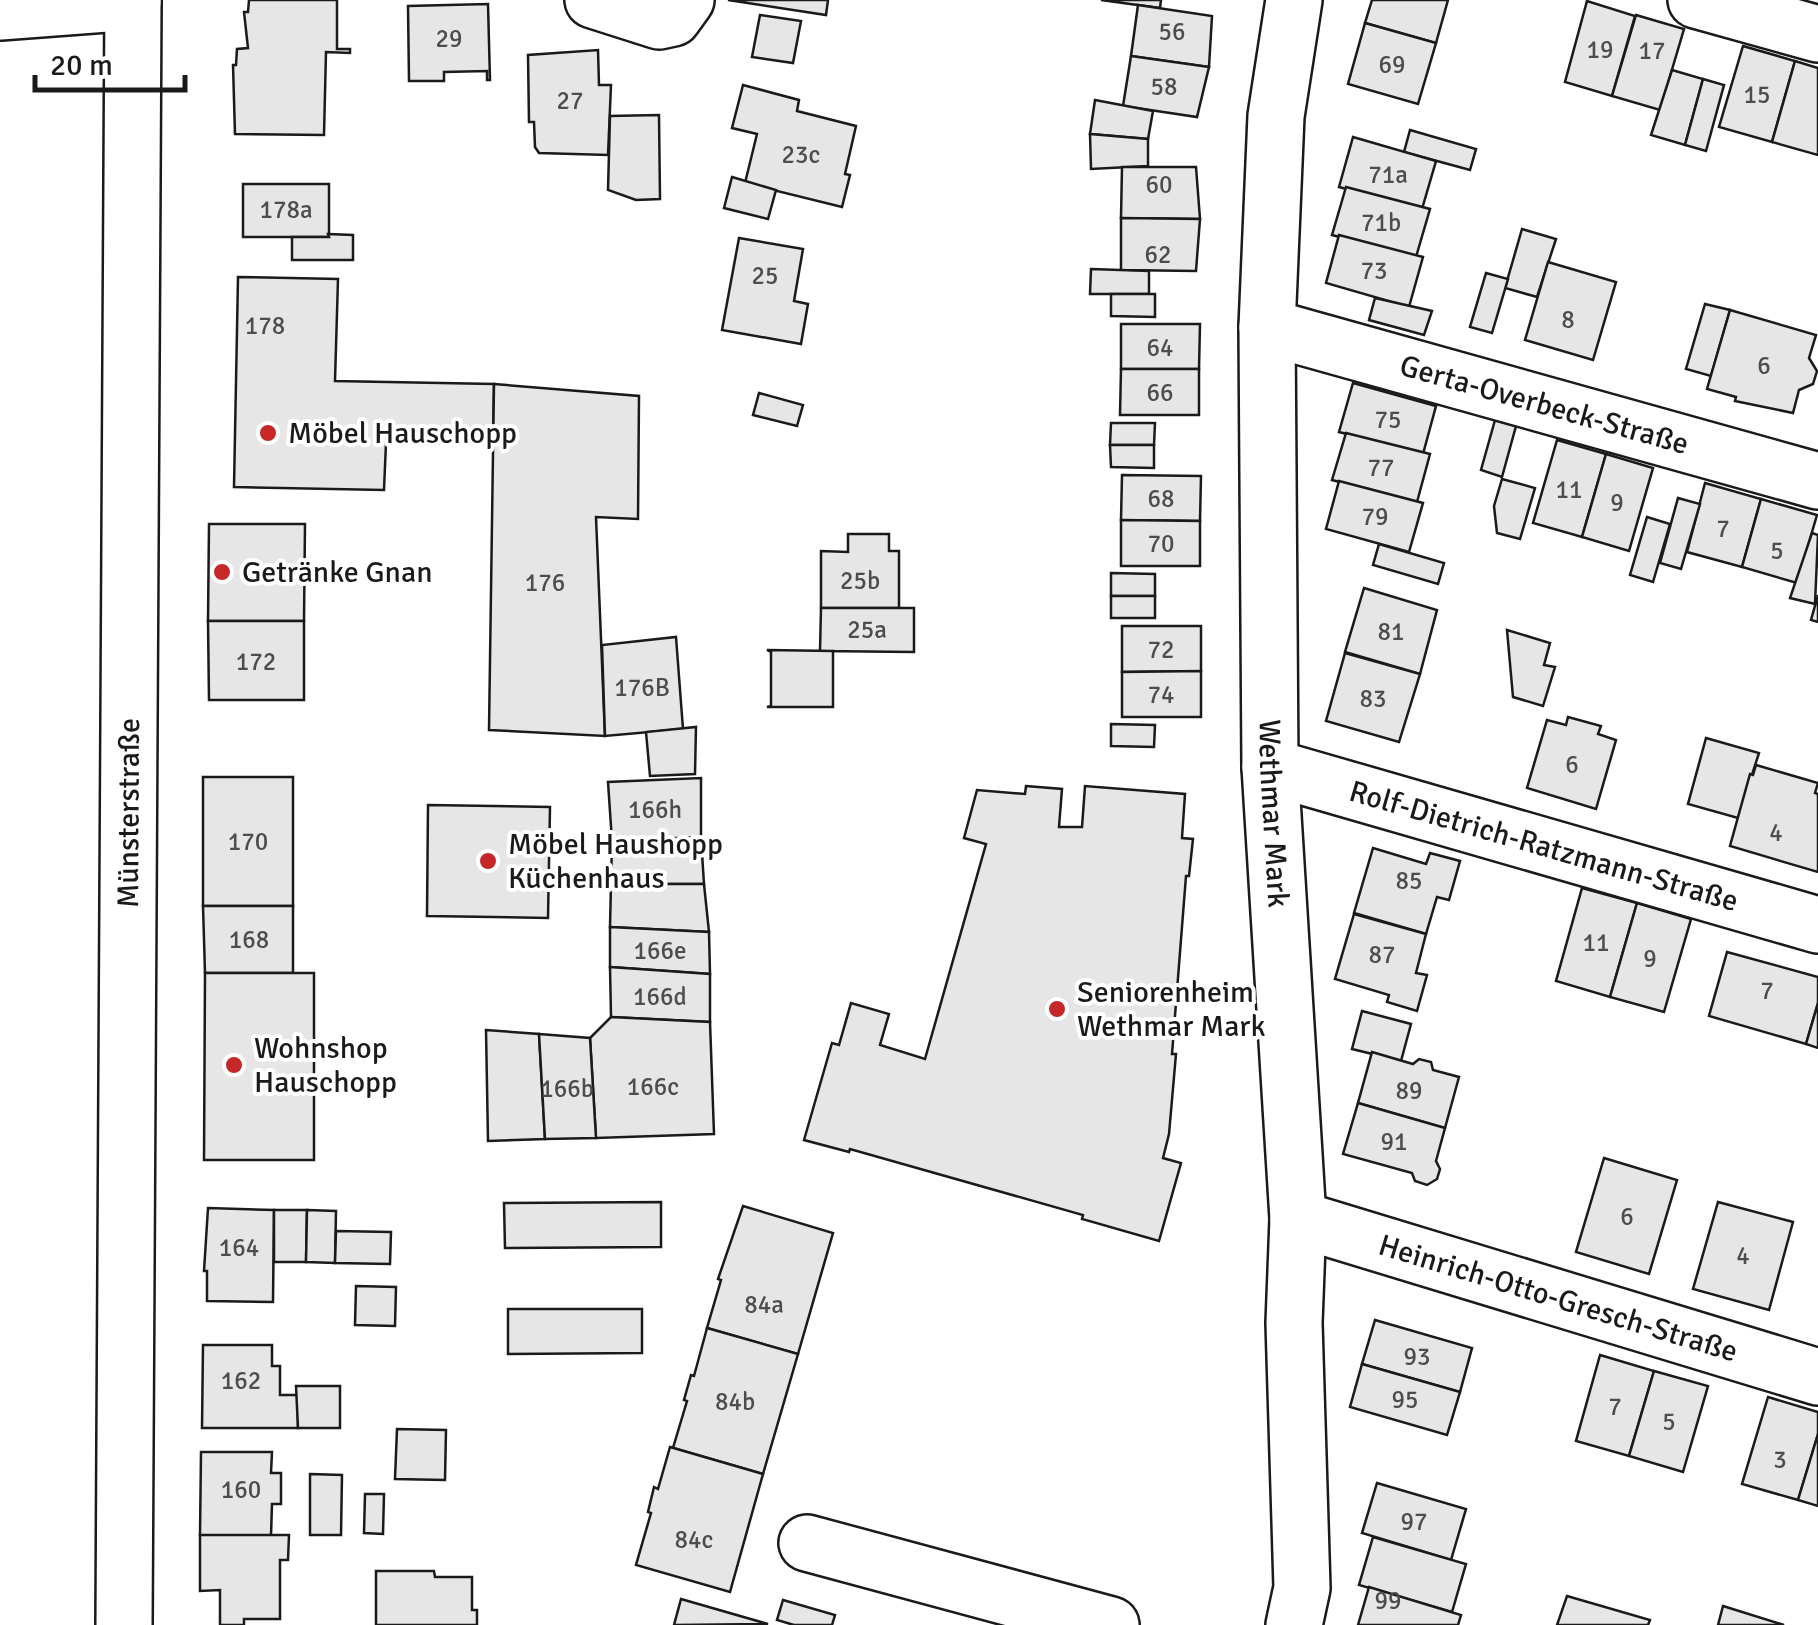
<svg xmlns="http://www.w3.org/2000/svg" width="1818" height="1625" font-family="Signika,sans-serif">
<rect width="100%" height="100%" fill="#fff"/>
<!-- building -->
<g fill="#e6e6e6" stroke="#1a1a1a" stroke-width="2.5">
<path d="M249,0H337V49H350V53L326,52L324,135L235,134L233,65H236L237,49L248,48L244,12H248Z"/>
<path d="M728,0H828L826,15Z"/>
<path d="M1101,0H1161L1160,8Z"/>
<path d="M1448,0L1436,43L1365,23L1372,0Z"/>
<path d="M1587,1L1635,16L1612,96L1565,82Z"/>
<path d="M488,4L490,80H487V71L444,72V81H409L408,6Z"/>
<path d="M1138,5L1212,16L1209,67L1131,56Z"/>
<path d="M760,15L801,21L793,63L752,57Z"/>
<path d="M1636,15L1684,29L1660,110L1612,96Z"/>
<path d="M1365,23L1436,43L1418,104L1348,84Z"/>
<path d="M1743,46L1795,61L1772,142L1719,127Z"/>
<path d="M598,50L599,85H611L608,155L539,153L535,147L534,122H529L528,55Z"/>
<path d="M1131,56L1209,67L1197,117L1123,106Z"/>
<path d="M1795,61L1818,68V155L1772,142Z"/>
<path d="M1672,70L1703,79L1685,145L1651,135Z"/>
<path d="M1703,79L1724,85L1706,151L1685,145Z"/>
<path d="M743,85L799,100L797,111L856,126L845,174L850,175L842,207L745,183L757,134L732,128Z"/>
<path d="M1095,100L1153,111L1148,139L1090,134Z"/>
<path d="M659,115L660,199L636,200L608,190L610,116Z"/>
<path d="M1410,130L1476,149L1470,170L1404,152Z"/>
<path d="M1090,134L1148,139V166L1091,169Z"/>
<path d="M1353,137L1436,161L1422,209L1339,187Z"/>
<path d="M1122,167H1196L1200,219L1121,218Z"/>
<path d="M732,177L776,190L768,219L724,208Z"/>
<rect x="243" y="184" width="86" height="53"/>
<path d="M1346,187L1430,209L1416,257L1332,235Z"/>
<path d="M1121,218L1200,219L1196,271L1121,270Z"/>
<path d="M1522,229L1556,239L1537,297L1505,288Z"/>
<path d="M328,234L353,235V260H292V237H329Z"/>
<path d="M1339,235L1423,257L1409,307L1326,283Z"/>
<path d="M739,238L803,249L794,301L808,304L801,344L722,330Z"/>
<path d="M1548,262L1616,282L1593,360L1525,340Z"/>
<path d="M1091,269L1149,271V294H1090Z"/>
<path d="M1486,273L1508,279L1492,333L1470,327Z"/>
<path d="M238,277L338,279L335,381L494,384L493,444L386,443L384,490L234,487Z"/>
<path d="M1111,294H1155V317L1111,316Z"/>
<path d="M1375,298L1432,311L1424,335L1369,320Z"/>
<path d="M1705,304L1730,310L1711,376L1686,369Z"/>
<path d="M1730,310L1816,335L1809,358L1817,371L1813,384L1799,390L1793,413L1735,401L1736,397L1707,389Z"/>
<path d="M1121,324H1200L1199,369H1121Z"/>
<path d="M1121,369H1199V415H1120Z"/>
<path d="M1353,383L1436,406L1423,454L1339,432Z"/>
<path d="M494,384L639,396L638,519L596,517L605,736L489,730Z"/>
<path d="M759,393L803,405L797,426L753,415Z"/>
<path d="M1495,420L1516,426L1502,477L1481,470Z"/>
<path d="M1111,423H1155L1154,445H1110Z"/>
<path d="M1346,433L1430,454L1417,502L1332,480Z"/>
<path d="M1557,440L1606,454L1582,537L1533,523Z"/>
<path d="M1110,445H1154V468L1111,467Z"/>
<path d="M1606,454L1653,468L1629,551L1582,537Z"/>
<path d="M1122,475L1201,476L1200,521L1121,520Z"/>
<path d="M1502,479L1535,488L1520,539L1497,533L1494,506Z"/>
<path d="M1339,481L1423,503L1409,552L1326,529Z"/>
<path d="M1705,483L1761,499L1742,567L1687,552Z"/>
<path d="M1678,498L1700,504L1681,569L1660,563Z"/>
<path d="M1761,499L1817,515L1797,583L1742,567Z"/>
<path d="M1647,517L1670,524L1653,582L1630,575Z"/>
<path d="M1121,520L1200,521V566H1121Z"/>
<path d="M209,524H305L304,621H208Z"/>
<path d="M1812,533L1818,535L1815,604L1790,598Z"/>
<path d="M848,534H889V551H899V608H821V551L848,552Z"/>
<path d="M1379,544L1444,563L1438,584L1373,565Z"/>
<path d="M1111,573L1155,574V596H1111Z"/>
<path d="M1364,588L1437,610L1420,674L1345,652Z"/>
<path d="M1818,595V622L1811,620Z"/>
<rect x="1111" y="596" width="44" height="22"/>
<path d="M821,608H914V652L820,651Z"/>
<path d="M208,621H304V700H209Z"/>
<path d="M1122,626H1201V671L1122,672Z"/>
<path d="M1507,630L1550,643L1544,665L1555,667L1543,706L1513,697Z"/>
<path d="M676,637L683,729L605,736L602,645Z"/>
<path d="M767,650L833,651V707H767L771,706V652Z"/>
<path d="M1345,653L1420,674L1399,742L1326,721Z"/>
<path d="M1201,671V717H1122V672Z"/>
<path d="M1568,717L1601,726L1598,734L1616,740L1596,809L1527,788L1547,720L1566,725Z"/>
<path d="M1111,724L1155,725L1154,747L1111,746Z"/>
<path d="M696,727L695,774L650,776L646,732Z"/>
<path d="M1706,738L1759,753L1738,818L1688,804Z"/>
<path d="M1756,765L1818,783L1815,793L1818,794V872L1730,846L1750,774L1753,775Z"/>
<rect x="203" y="777" width="90" height="129"/>
<path d="M701,778V837L612,841L608,782Z"/>
<path d="M1026,786L1062,789L1059,827H1082L1085,786L1185,794L1182,838L1193,839L1189,876H1186L1172,1054H1176L1169,1134L1163,1158L1181,1163L1159,1241L1082,1219L1083,1215L850,1149L849,1152L804,1140L832,1043L839,1045L851,1003L889,1014L880,1045L925,1059L986,844L964,838L977,790L1025,794Z"/>
<path d="M428,805L550,807L548,918L427,916Z"/>
<path d="M701,837L704,884H611L612,841Z"/>
<path d="M1373,848L1426,864L1430,853L1460,861L1449,900L1437,897L1426,934L1354,913Z"/>
<path d="M611,884H704L709,932L610,927Z"/>
<path d="M1582,888L1637,903L1610,997L1556,981Z"/>
<path d="M1637,903L1691,919L1664,1012L1610,997Z"/>
<path d="M203,906H293V973H205Z"/>
<path d="M1354,914L1426,934L1416,973L1427,975L1417,1011L1387,1002L1389,995L1335,979Z"/>
<path d="M610,927L709,932L710,974L610,967Z"/>
<path d="M1727,952L1818,977V1003L1806,1044L1709,1016Z"/>
<path d="M610,967L710,974V1022L611,1017Z"/>
<path d="M205,973H314V1160H204Z"/>
<path d="M1818,1003V1048L1806,1044Z"/>
<path d="M1362,1011L1411,1024L1401,1061L1352,1049Z"/>
<path d="M611,1017L710,1022L714,1134L596,1138L590,1038Z"/>
<path d="M486,1030L539,1034L545,1139L488,1141Z"/>
<path d="M539,1034L590,1038L596,1138L545,1139Z"/>
<path d="M1372,1052L1413,1064L1419,1059L1431,1062L1433,1070L1459,1077L1445,1128L1358,1103Z"/>
<path d="M1358,1103L1445,1128L1436,1161L1440,1169L1437,1179L1427,1185L1415,1181L1412,1173L1343,1154Z"/>
<path d="M1604,1158L1677,1180L1649,1274L1576,1252Z"/>
<path d="M661,1202V1247L505,1248L504,1203Z"/>
<path d="M1718,1202L1793,1222L1769,1310L1693,1289Z"/>
<path d="M743,1206L833,1233L798,1354L707,1328L721,1280L718,1279Z"/>
<path d="M208,1208L274,1210L273,1302L207,1301V1271H204Z"/>
<path d="M274,1210H307L306,1262H274Z"/>
<path d="M307,1210L336,1211L335,1263L306,1262Z"/>
<path d="M336,1231L391,1232L390,1264L335,1263Z"/>
<path d="M356,1286L396,1287L395,1326L355,1325Z"/>
<path d="M508,1309H642V1353L508,1354Z"/>
<path d="M1375,1320L1472,1348L1460,1392L1362,1364Z"/>
<path d="M707,1328L798,1354L763,1474L673,1448L687,1401L684,1400L691,1375L694,1376Z"/>
<path d="M203,1345H272V1366H280V1395H298V1428H202Z"/>
<path d="M1600,1355L1654,1371L1629,1456L1576,1441Z"/>
<path d="M1362,1364L1460,1392L1447,1435L1350,1407Z"/>
<path d="M1654,1371L1708,1386L1683,1472L1629,1456Z"/>
<path d="M296,1386H340V1428H298Z"/>
<path d="M1768,1397L1818,1412V1434L1798,1500L1742,1484Z"/>
<path d="M397,1429L446,1430L445,1480L395,1479Z"/>
<path d="M1818,1434V1506L1798,1500Z"/>
<path d="M670,1447L763,1474L730,1592L636,1565L651,1513L648,1512L654,1487L658,1489Z"/>
<path d="M201,1452H272L271,1473H281V1504H272L271,1536L200,1535Z"/>
<path d="M310,1474L342,1475L341,1535H310Z"/>
<path d="M1377,1483L1466,1509L1451,1560L1362,1533Z"/>
<path d="M365,1494H384L383,1534L364,1533Z"/>
<path d="M200,1535H289L288,1560H280V1619H244V1625H220V1590L200,1591Z"/>
<path d="M1373,1537L1466,1564L1452,1612L1359,1585Z"/>
<path d="M376,1571H434L435,1577H472V1610H477V1625H376Z"/>
<path d="M1369,1587L1461,1615L1458,1625H1358Z"/>
<path d="M1567,1596L1650,1620L1648,1625H1557Z"/>
<path d="M681,1599L768,1624L674,1625Z"/>
<path d="M783,1600L835,1615L832,1625H794L777,1620Z"/>
<path d="M1723,1606L1784,1625H1718Z"/>
</g>
<g fill="none" stroke-linecap="round" stroke-linejoin="round">
<!-- minor casing -->
<g stroke="#1a1a1a" stroke-width="60">
<g id="minor">
<path d="M593,0L659,21L673,18L686,0"/>
<path id="s1" d="M1294,0L1276,116L1267,327L1270,767L1298,1219L1294,1323L1302,1588L1294,1625"/>
<path d="M1696,0L1818,34"/>
<path d="M0,12L133,2"/>
<path id="s2" d="M1267,327L1818,481"/>
<path id="s3" d="M1270,767L1818,925"/>
<path id="s4" d="M1298,1219L1818,1377"/>
<path d="M807,1543L1111,1625"/>
</g>
</g>
<!-- major casing -->
<g stroke="#1a1a1a" stroke-width="60">
<g id="major">
<path id="s5" d="M124,1625L133,0"/>
</g>
</g>
<!-- minor -->
<use href="#minor" stroke="#fff" stroke-width="55"/>
<!-- major -->
<use href="#major" stroke="#fff" stroke-width="55"/>
</g>
<!-- markers -->
<g fill="#c62828" stroke="#fff" stroke-width="4">
<circle cx="268" cy="433" r="10"/>
<circle cx="222" cy="572" r="10"/>
<circle cx="488" cy="861" r="10"/>
<circle cx="1057" cy="1009" r="10"/>
<circle cx="234" cy="1065" r="10"/>
</g>
<g text-anchor="middle" stroke-width="8" stroke-linejoin="round" paint-order="stroke">
<!-- number labels -->
<g font-size="25" fill="#4d4d4d">
<text x="1172" y="40">56</text>
<text x="449" y="47">29</text>
<text x="1600" y="58">19</text>
<text x="1652" y="59">17</text>
<text x="1392" y="73">69</text>
<text x="1164" y="95">58</text>
<text x="1757" y="103">15</text>
<text x="570" y="109">27</text>
<text x="801" y="163">23c</text>
<text x="1388" y="183">71a</text>
<text x="1159" y="193">60</text>
<text x="286" y="218">178a</text>
<text x="1381" y="231">71b</text>
<text x="1158" y="263">62</text>
<text x="1374" y="279">73</text>
<text x="765" y="284">25</text>
<text x="1568" y="328">8</text>
<text x="265" y="334">178</text>
<text x="1160" y="356">64</text>
<text x="1764" y="374">6</text>
<text x="1160" y="401">66</text>
<text x="1388" y="428">75</text>
<text x="1381" y="476">77</text>
<text x="1569" y="498">11</text>
<text x="1161" y="507">68</text>
<text x="1617" y="511">9</text>
<text x="1375" y="525">79</text>
<text x="1723" y="537">7</text>
<text x="1161" y="552">70</text>
<text x="1777" y="559">5</text>
<text x="860" y="589">25b</text>
<text x="545" y="591">176</text>
<text x="867" y="638">25a</text>
<text x="1391" y="640">81</text>
<text x="1161" y="658">72</text>
<text x="256" y="670">172</text>
<text x="642" y="696">176B</text>
<text x="1161" y="703">74</text>
<text x="1373" y="707">83</text>
<text x="1572" y="773">6</text>
<text x="655" y="818">166h</text>
<text x="1776" y="841">4</text>
<text x="248" y="850">170</text>
<text x="1409" y="889">85</text>
<text x="249" y="948">168</text>
<text x="1596" y="951">11</text>
<text x="660" y="959">166e</text>
<text x="1382" y="963">87</text>
<text x="1650" y="967">9</text>
<text x="1767" y="999">7</text>
<text x="660" y="1005">166d</text>
<text x="653" y="1095">166c</text>
<text x="567" y="1097">166b</text>
<text x="1409" y="1099">89</text>
<text x="1394" y="1150">91</text>
<text x="1627" y="1225">6</text>
<text x="239" y="1256">164</text>
<text x="1743" y="1264">4</text>
<text x="764" y="1313">84a</text>
<text x="1417" y="1365">93</text>
<text x="241" y="1389">162</text>
<text x="1405" y="1408">95</text>
<text x="735" y="1410">84b</text>
<text x="1615" y="1415">7</text>
<text x="1669" y="1430">5</text>
<text x="1780" y="1468">3</text>
<text x="241" y="1498">160</text>
<text x="1414" y="1530">97</text>
<text x="694" y="1548">84c</text>
<text x="1388" y="1609">99</text>
</g>
<!-- street labels -->
<g font-size="30" fill="#1a1a1a" stroke="#fff">
<text dy="10" stroke="none"><textPath href="#s2" startOffset="288">Gerta-Overbeck-Straße</textPath></text>
<text dy="10" stroke="none"><textPath href="#s1" startOffset="815">Wethmar Mark</textPath></text>
<text dy="10" stroke="none"><textPath href="#s5" startOffset="812">Münsterstraße</textPath></text>
<text dy="10" stroke="none"><textPath href="#s3" startOffset="285">Rolf-Dietrich-Ratzmann-Straße</textPath></text>
<text dy="10" stroke="none"><textPath href="#s4" startOffset="272">Heinrich-Otto-Gresch-Straße</textPath></text>
</g>
<!-- poi labels -->
<g font-size="30" fill="#1a1a1a" stroke="#fff" text-anchor="start">
<text x="288" y="443">Möbel Hauschopp</text>
<text x="242" y="582">Getränke Gnan</text>
<text x="508" y="854">Möbel Haushopp<tspan x="508" dy="34">Küchenhaus</tspan></text>
<text x="1077" y="1002">Seniorenheim<tspan x="1077" dy="34">Wethmar Mark</tspan></text>
<text x="254" y="1058">Wohnshop<tspan x="254" dy="34">Hauschopp</tspan></text>
</g>
</g>
<!-- scale -->
<path d="M35 75v15h150v-15" fill="none" stroke="#1a1a1a" stroke-width="5"/>
<text x="50" y="75" font-size="30" fill="#1a1a1a" stroke="#ffffff" stroke-width="8" paint-order="stroke">20 m</text>
</svg>
